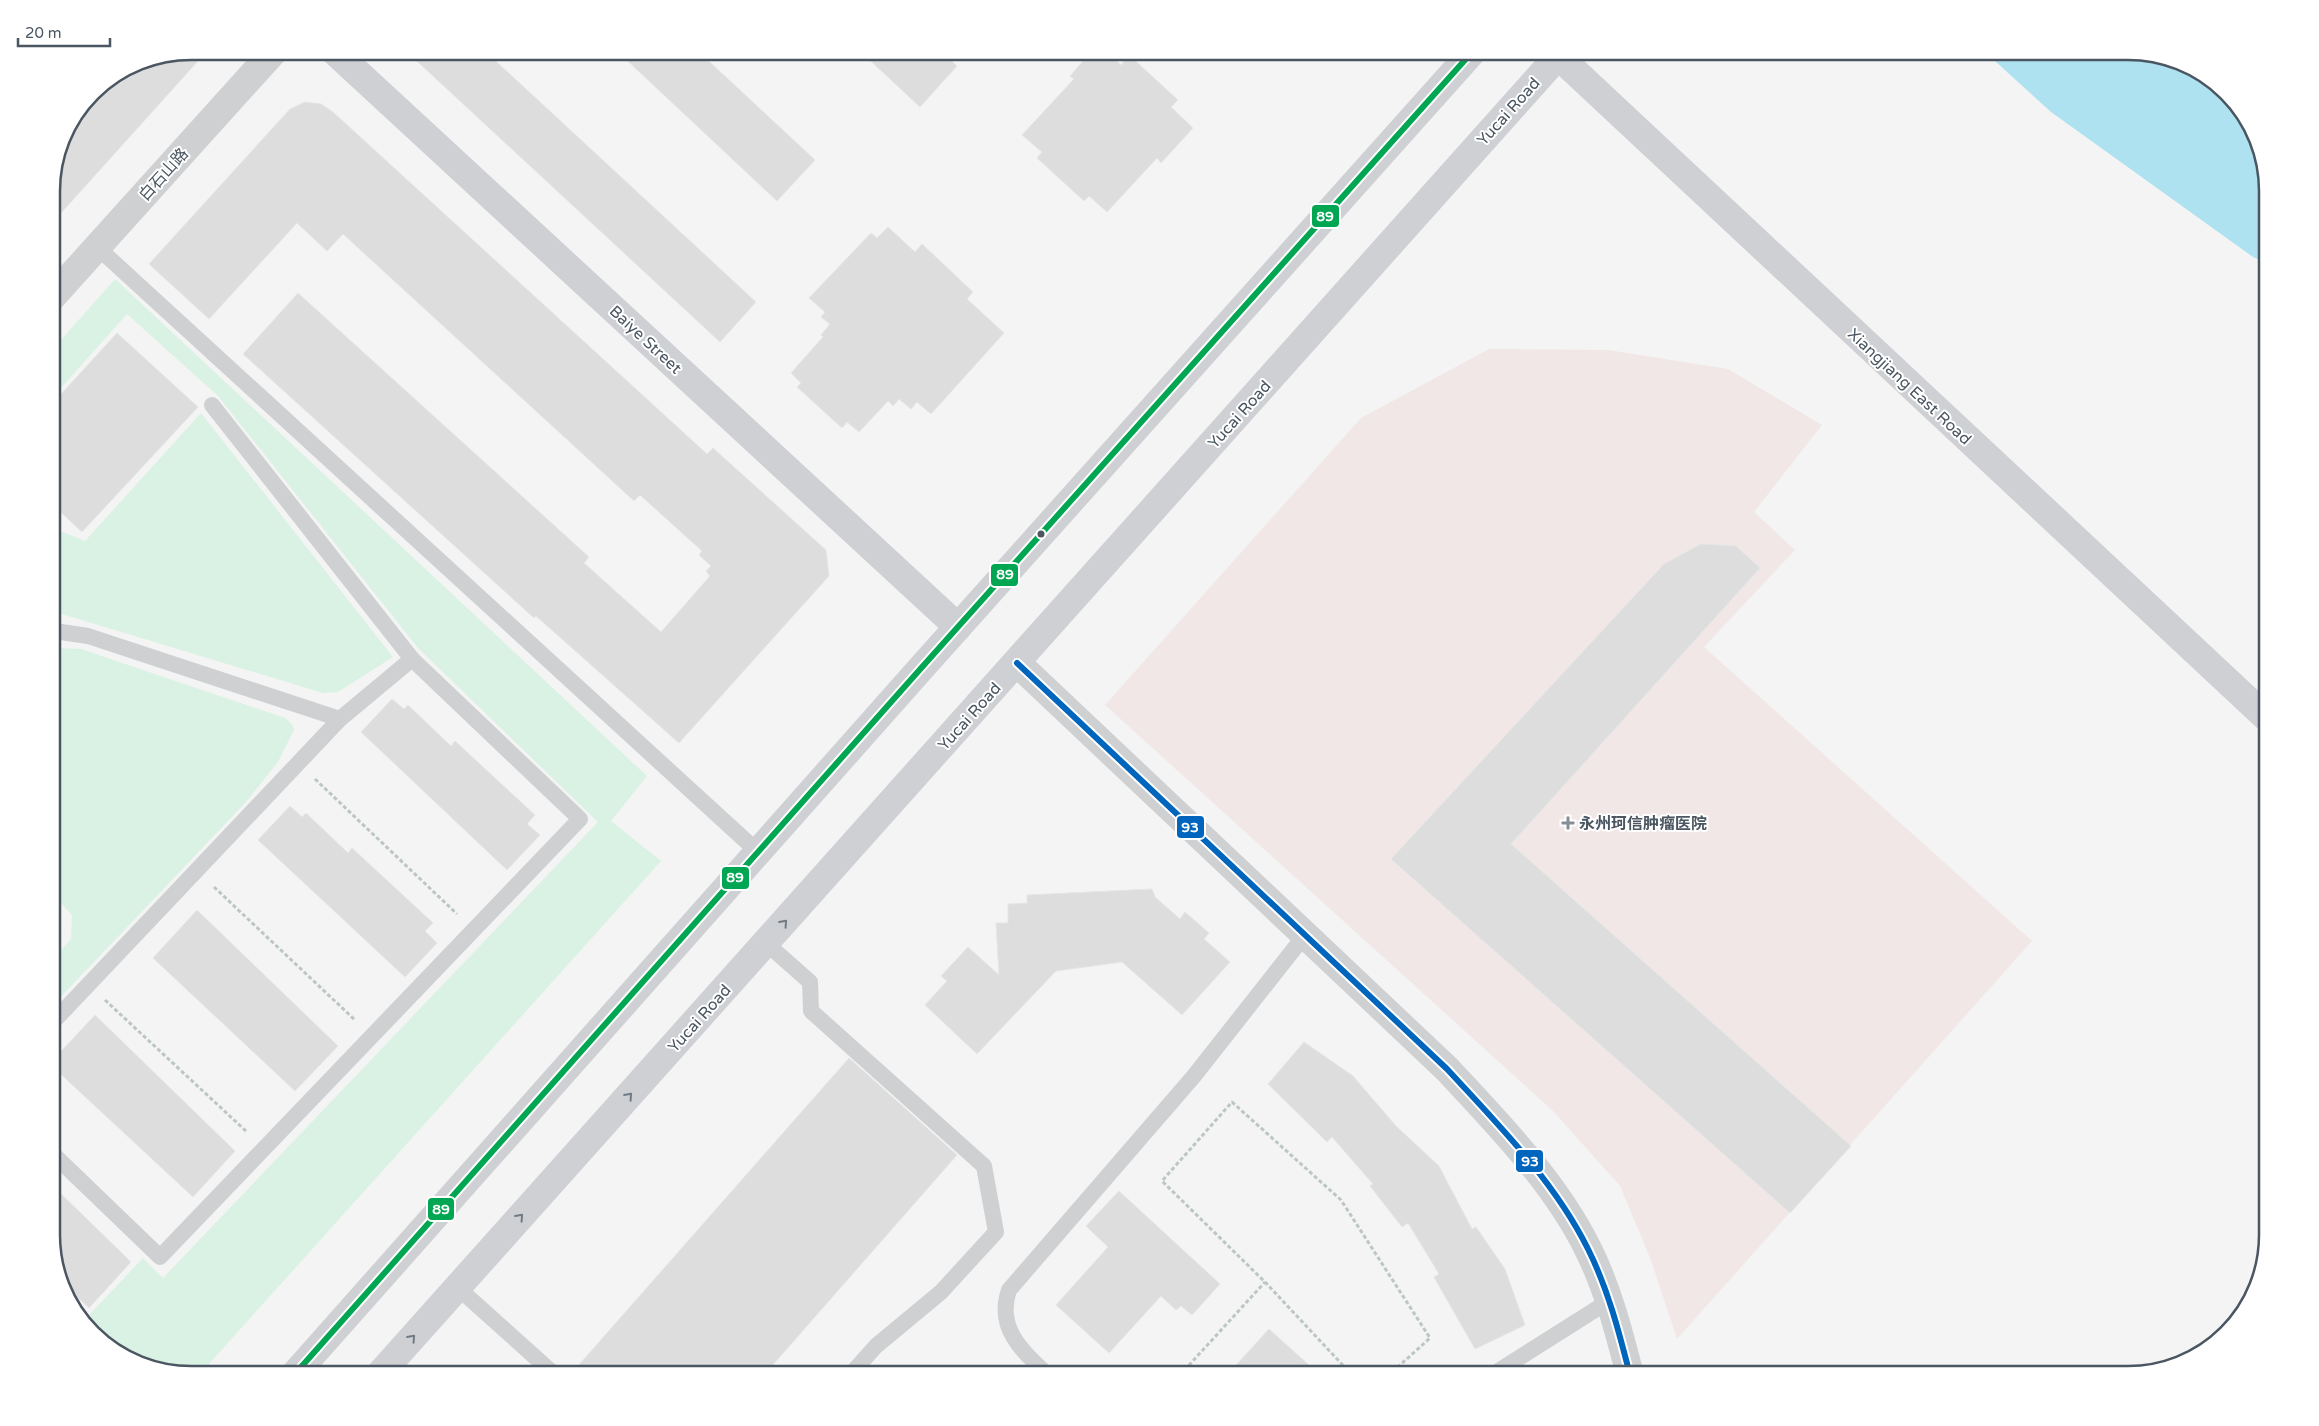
<svg xmlns="http://www.w3.org/2000/svg" width="2319" height="1426" font-family="'Varela Round','Noto Sans SC',sans-serif">
<rect width="100%" height="100%" fill="#f4f4f4"/>
<!-- medical -->
<path fill="#f1e7e6" d="M1489,349L1608,350L1728,369L1822,425L1754,512L1795,550L1704,647L2032,941L1677,1339L1651,1260L1620,1186L1553,1111L1105,705L1361,418Z"/>
<!-- green -->
<g fill="#d9f2e3">
<path d="M115,279L647,776L611,821L661,861L199,1375H191L121,1356L70,1305L67,1296L88,1316L143,1258L163,1278L598,822L418,648L218,396L127,314L52,398V350Z"/>
<path d="M201,413L393,657L338,692L323,693L52,611V528L85,541Z"/>
<path d="M52,648L81,649L285,718L292,724L294,730L278,762L246,802L52,1006V961L71,939L72,915L52,894Z"/>
</g>
<!-- water -->
<path fill="#aee2f0" d="M1984,51H2128L2198,70L2249,121L2267,182V263L2253,257L2051,112Z"/>
<!-- building -->
<g fill="#ddddde" stroke="#e5e6e7">
<path d="M191,51H207L52,223V182L62,137L92,92L138,62Z"/>
<path d="M406,51H485L756,302L720,342Z"/>
<path d="M617,51H698L815,160L777,201Z"/>
<path d="M860,51H941L957,66L920,107Z"/>
<path d="M1092,51H1107L1121,65L1129,55L1178,100L1171,107L1193,128L1161,163L1157,158L1107,212L1089,196L1084,201L1037,158L1042,152L1022,135L1074,79L1070,76Z"/>
<path d="M305,102L321,104L333,112L707,454L713,448L826,550L829,576L679,743L536,616L534,618L243,354L298,293L589,557L584,563L661,632L710,576L706,571L711,566L699,555L702,551L640,495L634,501L343,234L327,251L297,223L209,319L149,264L290,109Z"/>
<path d="M888,227L915,252L922,244L973,292L967,299L1004,333L931,414L917,402L911,409L899,399L893,406L888,401L859,432L847,422L842,428L797,387L801,383L791,373L823,337L821,335L830,324L821,317L825,312L809,298L871,233L877,238Z"/>
<path d="M117,333L198,407L82,532L52,504V404Z"/>
<path d="M1701,544L1736,546L1760,568L1511,844L1851,1146L1790,1213L1391,859L1664,564Z"/>
<path d="M392,699L404,709L408,705L451,746L455,741L535,815L527,824L540,835L507,870L361,732Z"/>
<path d="M290,806L302,817L306,813L348,853L352,848L433,923L425,931L437,943L405,977L258,840Z"/>
<path d="M1152,889L1155,897L1180,919L1185,912L1209,933L1204,939L1230,962L1182,1015L1122,962L1056,971L977,1054L925,1005L947,981L941,976L968,947L999,975L996,923H1008V904L1027,903V895Z"/>
<path d="M197,910L338,1046L295,1091L153,958Z"/>
<path d="M95,1015L235,1151L193,1197L52,1066V1061Z"/>
<path d="M1304,1042L1353,1076L1396,1126L1439,1166L1472,1229L1476,1227L1505,1269L1525,1325L1475,1349L1434,1277L1439,1274L1408,1223L1402,1227L1370,1186L1373,1184L1332,1137L1327,1142L1268,1084Z"/>
<path d="M849,1058L957,1155L764,1375H570Z"/>
<path d="M52,1185L131,1262L89,1308L64,1285L52,1244Z"/>
<path d="M1119,1191L1220,1284L1192,1315L1181,1306L1176,1310L1161,1296L1109,1353L1056,1305L1108,1247L1086,1226Z"/>
<path d="M1269,1329L1320,1375H1227Z"/>
</g>
<g fill="none" stroke-linecap="round" stroke-linejoin="round">
<!-- path -->
<g stroke="#bcc7c4" stroke-width="3" stroke-dasharray="4 2.5" stroke-linecap="butt">
<path d="M315,779L457,914"/>
<path d="M214,887L355,1020"/>
<path d="M105,1000L247,1132"/>
<path d="M1180,1375L1265,1282"/>
<path d="M1352,1375L1265,1282L1162,1181L1232,1102L1341,1200L1430,1338L1389,1375"/>
</g>
<!-- lane -->
<g stroke="#ced0d2" stroke-width="16">
<path d="M97,247L758,852"/>
<path d="M212,405L412,659"/>
<path d="M52,634L61,632L88,636L340,719"/>
<path d="M766,943L810,982L811,1011L984,1166L996,1232L941,1292L876,1346L850,1375"/>
<path d="M52,1023L340,719L412,659L580,819L160,1257L52,1153"/>
<path d="M457,1287L555,1375"/>
<path d="M1048,1375C1022,1351 996,1328 1009,1290L1194,1076L1305,935"/>
<path d="M1492,1375L1609,1301"/>
</g>
<!-- street -->
<g stroke="#ced0d2" stroke-width="28">
<path d="M52,297L274,51"/>
<path d="M1017,663L1447,1069C1498,1124 1555,1182 1588,1249C1608,1289 1619,1332 1630,1375"/>
</g>
<!-- secondary -->
<g stroke="#ced0d4" stroke-width="28">
<path d="M334,51L958,627"/>
<path d="M1553,51L2268,719"/>
<path d="M294,1375L923,666L1473,51"/>
<path d="M379,1375L1558,56"/>
</g>
<!-- bus-1 casing -->
<g stroke="#fff" stroke-width="10">
<path id="bus-1" d="M1017,663L1447,1069C1498,1124 1555,1182 1588,1249C1608,1289 1619,1332 1630,1375"/>
</g>
<!-- bus-2 casing -->
<g stroke="#fff" stroke-width="10">
<path id="bus-2" d="M294,1375L923,666L1473,51"/>
</g>
<!-- bus-1 -->
<use href="#bus-1" stroke="#0065bd" stroke-width="6"/>
<!-- bus-2 -->
<use href="#bus-2" stroke="#00a651" stroke-width="6"/>
</g>
<!-- one-way arrows -->
<defs><path id="oneway-chevron" d="M-2-3.5L2.5 0L-2 3.5" fill="none" stroke-width="1.6" stroke-linecap="round" stroke-linejoin="round" transform="scale(1.25)"/></defs>
<g stroke="#727b84">
<use href="#oneway-chevron" transform="translate(784 923) rotate(-48)"/>
<use href="#oneway-chevron" transform="translate(629 1096) rotate(-48)"/>
<use href="#oneway-chevron" transform="translate(520 1217) rotate(-48)"/>
<use href="#oneway-chevron" transform="translate(412 1338) rotate(-48)"/>
</g>
<!-- markers -->
<circle fill="#4a5661" stroke="#fff" stroke-width="2" cx="1041" cy="534" r="4.5"/>
<path fill="#868d94" stroke="#fff" stroke-width="2" d="M1565.5 815.5h5v5h5v5h-5v5h-5v-5h-5v-5h5z"/>
<g text-anchor="middle" stroke-width="4" stroke-linejoin="round" paint-order="stroke">
<!-- street labels -->
<g font-size="16" fill="#4a5661" stroke="#fff">
<text transform="translate(1508 111) rotate(-48)" y="6">Yucai Road</text>
<text transform="translate(163 174) rotate(-48)" y="6">白石山路</text>
<text transform="translate(646 339) rotate(43)" y="6">Baiye Street</text>
<text transform="translate(1910 386) rotate(43)" y="6">Xiangjiang East Road</text>
<text transform="translate(1239 414) rotate(-48)" y="6">Yucai Road</text>
<text transform="translate(969 716) rotate(-48)" y="6">Yucai Road</text>
<text transform="translate(699 1018) rotate(-48)" y="6">Yucai Road</text>
</g>
<!-- poi labels -->
<g font-size="16" font-weight="bold" fill="#4a5661" stroke="#fff" text-anchor="start">
<text x="1579" y="829">永州珂信肿瘤医院</text>
</g>
</g>
<!-- crop -->
<path d="M0 0H2319V1426H0ZM191 60H2128A131 131 0 0 1 2259 191V1235A131 131 0 0 1 2128 1366H191A131 131 0 0 1 60 1235V191A131 131 0 0 1 191 60Z" fill="#fff" fill-rule="evenodd"/>
<path fill="none" stroke="#4a5661" stroke-width="2.5" d="M191 60H2128A131 131 0 0 1 2259 191V1235A131 131 0 0 1 2128 1366H191A131 131 0 0 1 60 1235V191A131 131 0 0 1 191 60Z"/>
<g stroke="#fff" stroke-width="2">
<rect x="1311" y="204" width="29" height="24" rx="5" fill="#00a651"/>
<rect x="990" y="563" width="29" height="24" rx="5" fill="#00a651"/>
<rect x="1176" y="815" width="29" height="24" rx="5" fill="#0065bd"/>
<rect x="721" y="866" width="29" height="24" rx="5" fill="#00a651"/>
<rect x="1515" y="1149" width="29" height="24" rx="5" fill="#0065bd"/>
<rect x="427" y="1197" width="28" height="24" rx="5" fill="#00a651"/>
</g>
<g font-size="14" text-anchor="middle" font-weight="bold" fill="#fff">
<text x="1325" y="221">89</text>
<text x="1005" y="579">89</text>
<text x="1190" y="832">93</text>
<text x="735" y="882">89</text>
<text x="1530" y="1166">93</text>
<text x="441" y="1214">89</text>
</g>
<!-- scale -->
<path d="M18 38v8h92v-8" fill="none" stroke="#4a5661" stroke-width="2.5"/>
<text x="25" y="38" font-size="15" fill="#4a5661" stroke="#ffffff" stroke-width="4" paint-order="stroke">20 m</text>
</svg>
